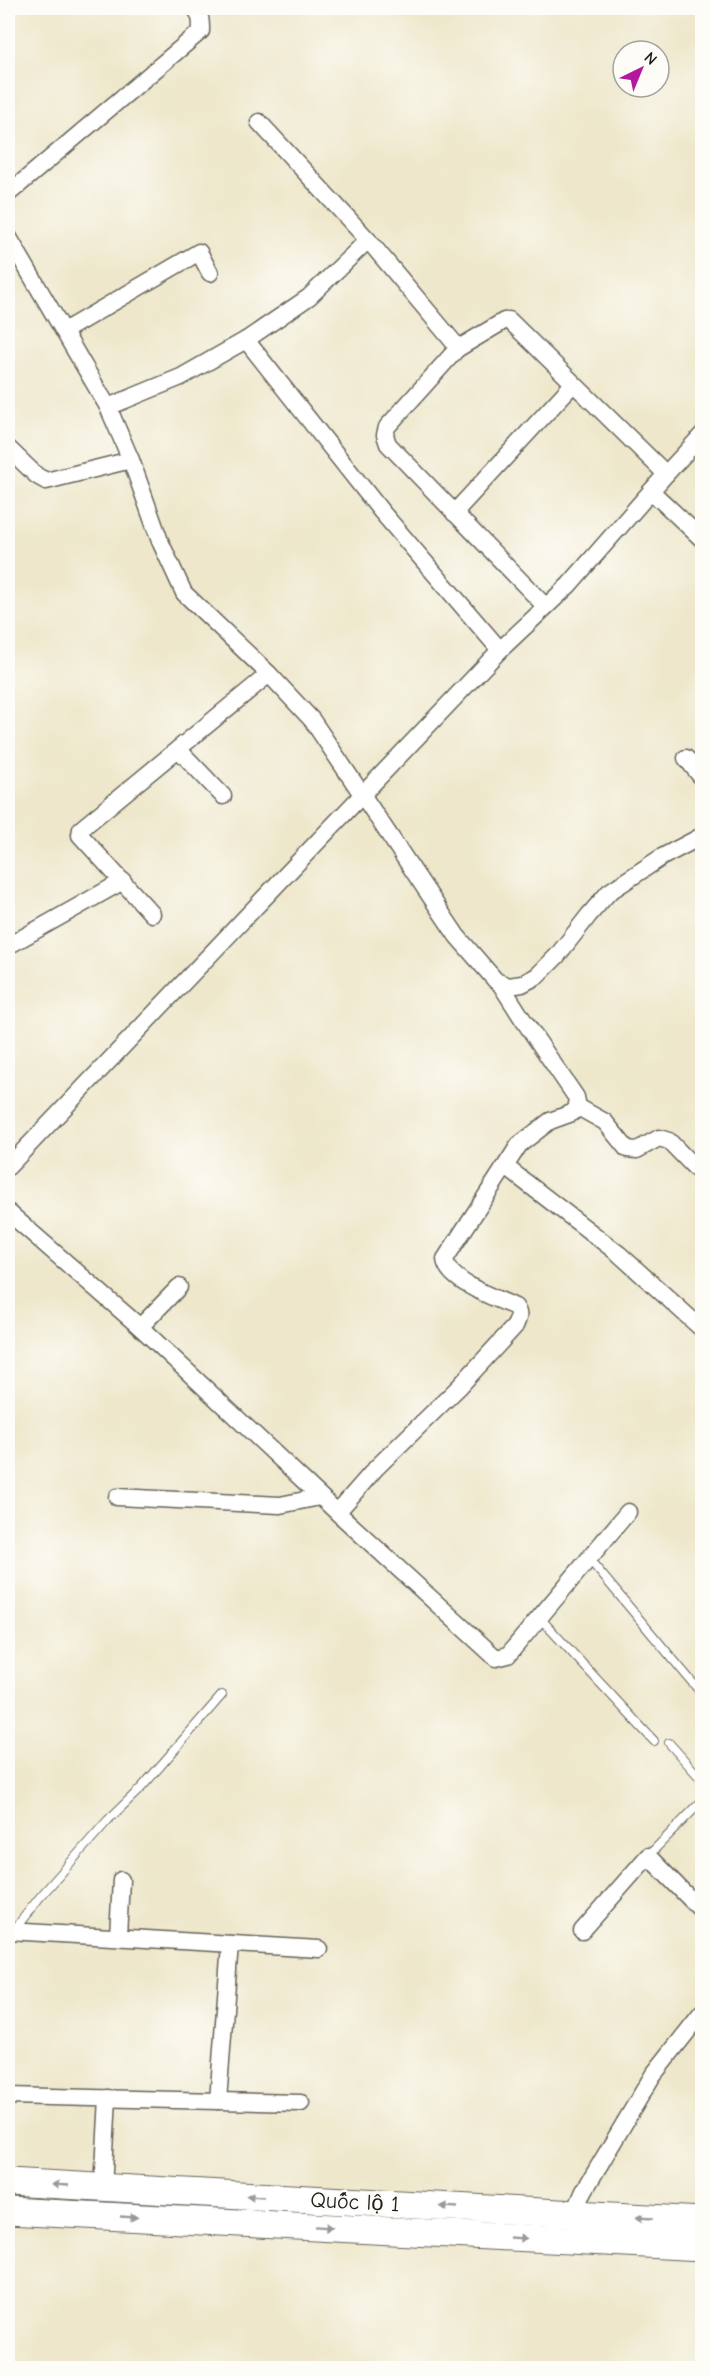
<svg xmlns="http://www.w3.org/2000/svg" width="710" height="2376" font-family="'Comic Neue',sans-serif">
<rect width="100%" height="100%" fill="#fdfcf7"/>
<filter id="ink" filterUnits="userSpaceOnUse"><feTurbulence type="fractalNoise" baseFrequency=".0167" numOctaves="2"/><feDisplacementMap in="SourceGraphic" scale="12" xChannelSelector="R" yChannelSelector="G"/><feConvolveMatrix kernelMatrix="1 2 1 2 8 2 1 2 1" color-interpolation-filters="sRGB"/></filter>
<filter id="wash" filterUnits="userSpaceOnUse"><feTurbulence type="fractalNoise" baseFrequency=".008" numOctaves="4" result="noise"/><feDisplacementMap in="SourceGraphic" scale="24" xChannelSelector="R" yChannelSelector="G"/><feGaussianBlur stdDeviation="1.35" result="paint"/><feColorMatrix in="noise" values="0 0 0 0 0 0 0 0 0 0 0 0 0 0 0 0 0 1.4 0 .05"/><feComposite in="paint" operator="in"/></filter>
<g filter="url(#wash)">
<rect width="100%" height="100%" fill="#eee7cb"/>
</g>
<g filter="url(#ink)">
<g fill="none" stroke-linecap="round" stroke-linejoin="round">
<!-- service casing -->
<g stroke="#666359" stroke-width="10">
<g id="service">
<path d="M589,1559L697,1688"/>
<path d="M539,1617L654,1741"/>
<path d="M669,1743L702,1780"/>
<path d="M648,1856L702,1801"/>
<path d="M14,1930L40,1897L108,1820L142,1787L222,1695"/>
</g>
</g>
<!-- minor casing -->
<g stroke="#666359" stroke-width="19">
<g id="minor">
<path d="M259,122L368,240L456,345L457,349L387,427L385,435L388,444L545,606"/>
<path d="M8,194L201,31C201,22 201,15 195,8"/>
<path d="M8,236L108,407L131,460L160,541L184,593L269,674L312,720L457,936L496,981L509,986L522,984L537,976L557,956L589,915L609,892L662,857L702,836"/>
<path d="M64,331L199,252L210,273"/>
<path d="M246,340L381,511L500,650"/>
<path d="M457,349L504,321L509,320L666,474"/>
<path d="M108,407L181,377L246,340L309,297L368,240"/>
<path d="M8,448L37,476L46,481L131,460"/>
<path d="M651,491L702,539"/>
<path d="M454,513L573,384"/>
<path d="M178,749L223,796"/>
<path d="M686,758L702,778"/>
<path d="M152,914L80,835L81,829L269,674"/>
<path d="M8,946L123,881"/>
<path d="M578,1107L605,1122L627,1149L637,1150L659,1138L669,1141L702,1175"/>
<path d="M8,1167L500,650L569,585L666,474L702,435"/>
<path d="M506,1167L619,1254L702,1329"/>
<path d="M8,1212L140,1327L339,1514L496,1658L508,1655L628,1512"/>
<path d="M140,1327L179,1287"/>
<path d="M117,1497L280,1505L320,1497"/>
<path d="M339,1514L341,1508L376,1468L459,1387L515,1326C519,1317 520,1314 515,1307C495,1297 447,1282 445,1259L519,1145L550,1121L572,1113L578,1107L576,1097L522,1018L501,985"/>
<path d="M8,1931L319,1949"/>
<path d="M582,1931L648,1856L702,1911"/>
<path d="M118,1936L121,1880"/>
<path d="M8,2096L218,2101L230,1944"/>
<path d="M218,2101L301,2103"/>
<path d="M103,2188L108,2098"/>
<path d="M574,2214L584,2191L653,2075L702,2013"/>
</g>
</g>
<!-- trunk casing -->
<g stroke="#666359" stroke-width="29">
<g id="trunk">
<path d="M8,2182L702,2221"/>
<path d="M8,2211L702,2247"/>
</g>
</g>
<!-- service -->
<use href="#service" stroke="#fff" stroke-width="8"/>
<!-- minor -->
<use href="#minor" stroke="#fff" stroke-width="16"/>
<!-- trunk -->
<use href="#trunk" stroke="#fff" stroke-width="27"/>
</g>
<!-- one-way arrows -->
<defs><path id="oneway-solid" d="M-6-.8H1V-3.2L6.5 0L1 3.2V.8H-6Z" transform="scale(1.5)"/></defs>
<g fill="#999">
<use href="#oneway-solid" transform="translate(60 2185) rotate(-177)"/>
<use href="#oneway-solid" transform="translate(255 2196) rotate(-177)"/>
<use href="#oneway-solid" transform="translate(449 2207) rotate(-177)"/>
<use href="#oneway-solid" transform="translate(129 2217) rotate(3)"/>
<use href="#oneway-solid" transform="translate(644 2218) rotate(-177)"/>
<use href="#oneway-solid" transform="translate(324 2227) rotate(4)"/>
<use href="#oneway-solid" transform="translate(518 2238) rotate(3)"/>
</g>
</g>
<g text-anchor="middle" stroke-width="4.5" stroke-linejoin="round" paint-order="stroke">
<!-- street labels -->
<g font-size="22" fill="#1c1c1c" stroke="#fdfcf7">
<text transform="translate(355 2201) rotate(3)" y="8">Quốc lộ 1</text>
</g>
</g>
<!-- margin -->
<rect width="710" height="2376" fill="none" stroke="#fdfcf7" stroke-width="30"/>
<!-- north arrow -->
<g transform="translate(641 69) rotate(43)"><circle r="28" fill="#fdfcf7" stroke="#a3a29f" stroke-width="1.5"/>
<path d="M0-4.5L10 22L0 15L-10 22Z" fill="#b5179e"/>
<text y="-9" font-size="16" font-weight="bold" text-anchor="middle" fill="#1c1c1c">N</text>
</g>
</svg>
